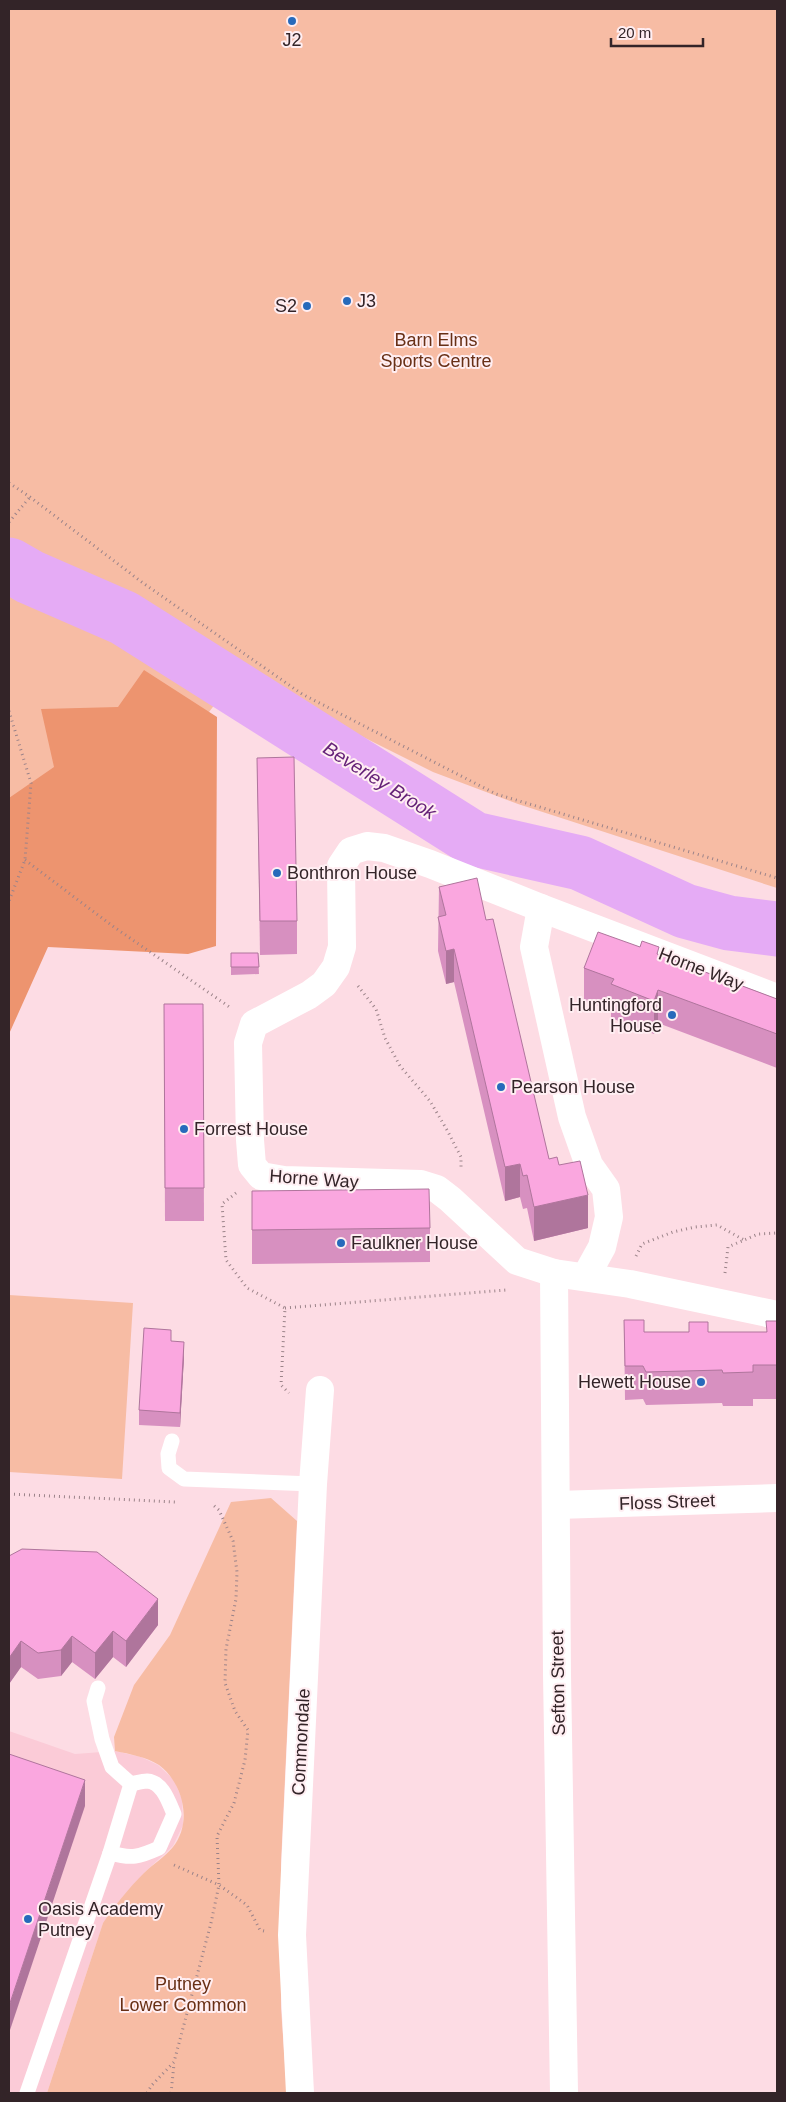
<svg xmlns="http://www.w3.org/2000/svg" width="786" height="2102" font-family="Arial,sans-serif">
<rect width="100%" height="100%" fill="#fddce4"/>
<!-- built -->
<path fill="#fbcbd7" d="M9,1731L75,1754L115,1751L141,1757L158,1765L174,1780L182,1799L183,1825L173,1846L145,1872L103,1923L47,2093H9Z"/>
<!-- green -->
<g fill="#f7bca4">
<path d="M9,9H777V888L518,804L433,772L339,725L280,692L243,667L203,720L9,998Z"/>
<path d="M9,1295L133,1303L122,1479L9,1472Z"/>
<path d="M271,1498L297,1521L281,1864V2008L287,2093H47L103,1923C115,1905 129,1888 144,1873C153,1864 165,1857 173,1847C193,1822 183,1783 159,1765C146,1757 130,1754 115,1751L114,1737L134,1685L170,1635L231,1502Z"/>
</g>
<!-- forest -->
<path fill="#ed946f" d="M144,670L217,717L216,946L188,954L48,947L9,1034V798L54,767L41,709L118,707Z"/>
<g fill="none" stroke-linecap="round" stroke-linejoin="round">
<!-- river -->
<path stroke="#e5abf5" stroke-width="55" d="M9,565L30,577L124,618L474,839L580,863L685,911L729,923L777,929"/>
<!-- path -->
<g stroke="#9b8389" stroke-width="3" stroke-dasharray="1 4" stroke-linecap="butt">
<path d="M9,483L30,497L143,583L302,694L496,794L777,878"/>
<path d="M9,522L30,497"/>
<path d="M9,711L31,783L25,860L9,901"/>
<path d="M25,860L114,927L231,1008"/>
<path d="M358,986L376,1009L385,1038L400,1066L430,1101L447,1130L461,1157V1169"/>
<path d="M236,1193L222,1204L226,1260L247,1288L285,1308L281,1385L289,1393"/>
<path d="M636,1256L642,1244L673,1232L695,1227L717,1225L744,1240"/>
<path d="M725,1273L728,1247L758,1234L777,1233"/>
<path d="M285,1308L506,1290"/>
<path d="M9,1494L175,1502"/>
<path d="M174,1865L219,1885L247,1905L260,1930L264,1931"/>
<path d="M147,2093L152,2085L174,2062L211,1923L219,1885L217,1836L234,1803L245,1760L248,1730L235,1711L225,1683L226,1649L236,1599L237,1572L233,1541L219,1510L212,1504"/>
<path d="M171,2093L174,2064"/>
</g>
<!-- lane -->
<g stroke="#fff" stroke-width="15">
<path d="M172,1441L168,1454L169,1468L184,1479L313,1484"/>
<path d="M98,1688L94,1701L102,1739L112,1767L131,1784C136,1783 142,1781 147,1781C163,1782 169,1803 174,1814L159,1848C139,1857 132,1859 110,1853"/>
<path d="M27,2093L110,1853L131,1784"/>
</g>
<!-- street -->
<g stroke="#fff" stroke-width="28">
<path d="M541,908L534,947L572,1117L589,1165L606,1189L609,1217L602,1247L586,1276"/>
<path d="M777,998L541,908L430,864L384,848L367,846L351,851L341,866L342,947L336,967L324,984L309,995L254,1024L248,1043L250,1140L252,1165L261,1176L284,1180L421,1184L437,1189L450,1199L517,1261L554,1273L630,1284L777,1315"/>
<path d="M554,1273L557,1674L564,2093"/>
<path d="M557,1505L777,1498"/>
<path d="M300,2093L292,1935L313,1484L320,1390"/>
</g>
</g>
<!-- wall -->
<g fill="#d790c0">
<path d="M257,758L297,921V954L260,955Z"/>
<path d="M439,887L486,920L549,1159L559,1165L588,1228L534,1241L527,1208L523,1209L520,1197L505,1201L454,982L446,984L438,951Z"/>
<path d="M640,947L777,999V1068L658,1023L654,1034L611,1018V1011L584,1001V968Z"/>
<path d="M231,953H258L259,974L231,975Z"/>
<path d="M164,1004H203L204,1221H165Z"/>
<path d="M252,1191L430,1228V1262L252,1264Z"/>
<path d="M624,1320L644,1332H766L777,1321V1399H753V1406H723L722,1403L646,1405L643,1399L625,1400Z"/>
<path d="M171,1341L184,1357L180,1427L139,1425V1410Z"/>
<path d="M9,1556L158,1625L126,1667L113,1657L95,1679L72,1662L61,1676L38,1679L21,1667L9,1684Z"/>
</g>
<!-- shaded-wall -->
<g fill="#af759c">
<path d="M454,949V982L446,984V951Z"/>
<path d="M658,990V1023L654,1034V1001Z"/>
<path d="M520,1164V1197L505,1201V1167Z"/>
<path d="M588,1195V1228L534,1241V1207Z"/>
<path d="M184,1342V1357L180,1427V1413Z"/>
<path d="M158,1599V1625L126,1667V1641Z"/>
<path d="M113,1631V1657L95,1679V1653Z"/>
<path d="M72,1636V1662L61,1676V1650Z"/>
<path d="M21,1641V1667L9,1684V1658Z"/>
<path d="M85,1780V1806L9,2033V2006Z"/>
</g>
<!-- building -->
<g fill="#faa7df" stroke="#af759c">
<path d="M294,757L297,921H260L257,758Z"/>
<path d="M477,878L486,920L493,919L549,1159L557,1157L559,1165L580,1161L588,1195L534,1207L527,1175L523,1176L520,1164L505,1167L454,949L446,951L438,917L446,915L439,887Z"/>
<path d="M598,932L640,947L642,941L659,947L657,954L777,999V1034L658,990L654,1001L611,984L614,979L584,968Z"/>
<path d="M231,953H258L259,967H231Z"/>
<path d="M164,1004H203L204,1188H165Z"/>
<path d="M429,1189L430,1228L252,1230V1191Z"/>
<path d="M624,1320H644V1332H689V1322H708V1332H767L766,1321H777V1365H753V1372L723,1373L722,1370L646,1372L643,1366H625Z"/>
<path d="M144,1328L171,1330V1341L184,1342L180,1413L139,1410Z"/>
<path d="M22,1549L97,1552L158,1599L126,1641L113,1631L95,1653L72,1636L61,1650L38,1653L21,1641L9,1658V1556Z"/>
<path d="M9,1754L85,1780L9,2006Z"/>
</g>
<!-- markers -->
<g fill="#276abb" stroke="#ffeef2" stroke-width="2">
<circle cx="292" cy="21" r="5"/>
<circle cx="347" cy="301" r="5"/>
<circle cx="307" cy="306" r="5"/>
<circle cx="277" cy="873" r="5"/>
<circle cx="672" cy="1015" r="5"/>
<circle cx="501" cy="1087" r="5"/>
<circle cx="184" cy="1129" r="5"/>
<circle cx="341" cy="1243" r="5"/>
<circle cx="701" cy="1382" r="5"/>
<circle cx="28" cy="1919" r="5"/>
</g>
<g text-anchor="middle" stroke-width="4" stroke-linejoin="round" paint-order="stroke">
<!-- poi labels -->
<g font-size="18" fill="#332428" stroke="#ffeef2" text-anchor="start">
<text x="292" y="46" text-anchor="middle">J2</text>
<text x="357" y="307">J3</text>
<text x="297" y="312" text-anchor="end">S2</text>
<text x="287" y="879">Bonthron House</text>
<text x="662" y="1011" text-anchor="end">Huntingford<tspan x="662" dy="21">House</tspan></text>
<text x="511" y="1093">Pearson House</text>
<text x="194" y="1135">Forrest House</text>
<text x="351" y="1249">Faulkner House</text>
<text x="691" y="1388" text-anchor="end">Hewett House</text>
<text x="38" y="1915">Oasis Academy<tspan x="38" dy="21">Putney</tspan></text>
</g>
<!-- park labels -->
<g font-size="18" fill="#682f15" stroke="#ffeef2">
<text x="436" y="346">Barn Elms<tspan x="436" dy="21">Sports Centre</tspan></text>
<text x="183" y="1990">Putney<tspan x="183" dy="21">Lower Common</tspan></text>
</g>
<!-- street labels -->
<g font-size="18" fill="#332428" stroke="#ffeef2">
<text transform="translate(701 969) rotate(21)" y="6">Horne Way</text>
<text transform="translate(314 1179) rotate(4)" y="6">Horne Way</text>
<text transform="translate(667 1502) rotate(-2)" y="6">Floss Street</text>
<text transform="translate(558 1683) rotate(-91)" y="6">Sefton Street</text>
<text transform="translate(301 1742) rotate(-87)" y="6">Commondale</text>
</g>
<!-- water labels -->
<g font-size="19" font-style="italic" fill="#662278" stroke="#ffeef2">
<text transform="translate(380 780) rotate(32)" y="7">Beverley Brook</text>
</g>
</g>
<!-- border -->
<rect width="786" height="2102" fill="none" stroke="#332428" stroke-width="20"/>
<!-- scale -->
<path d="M611 38v8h92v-8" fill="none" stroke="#332428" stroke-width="2.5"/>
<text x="618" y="38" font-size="15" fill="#332428" stroke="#ffeef2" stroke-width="4" paint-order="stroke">20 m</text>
</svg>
